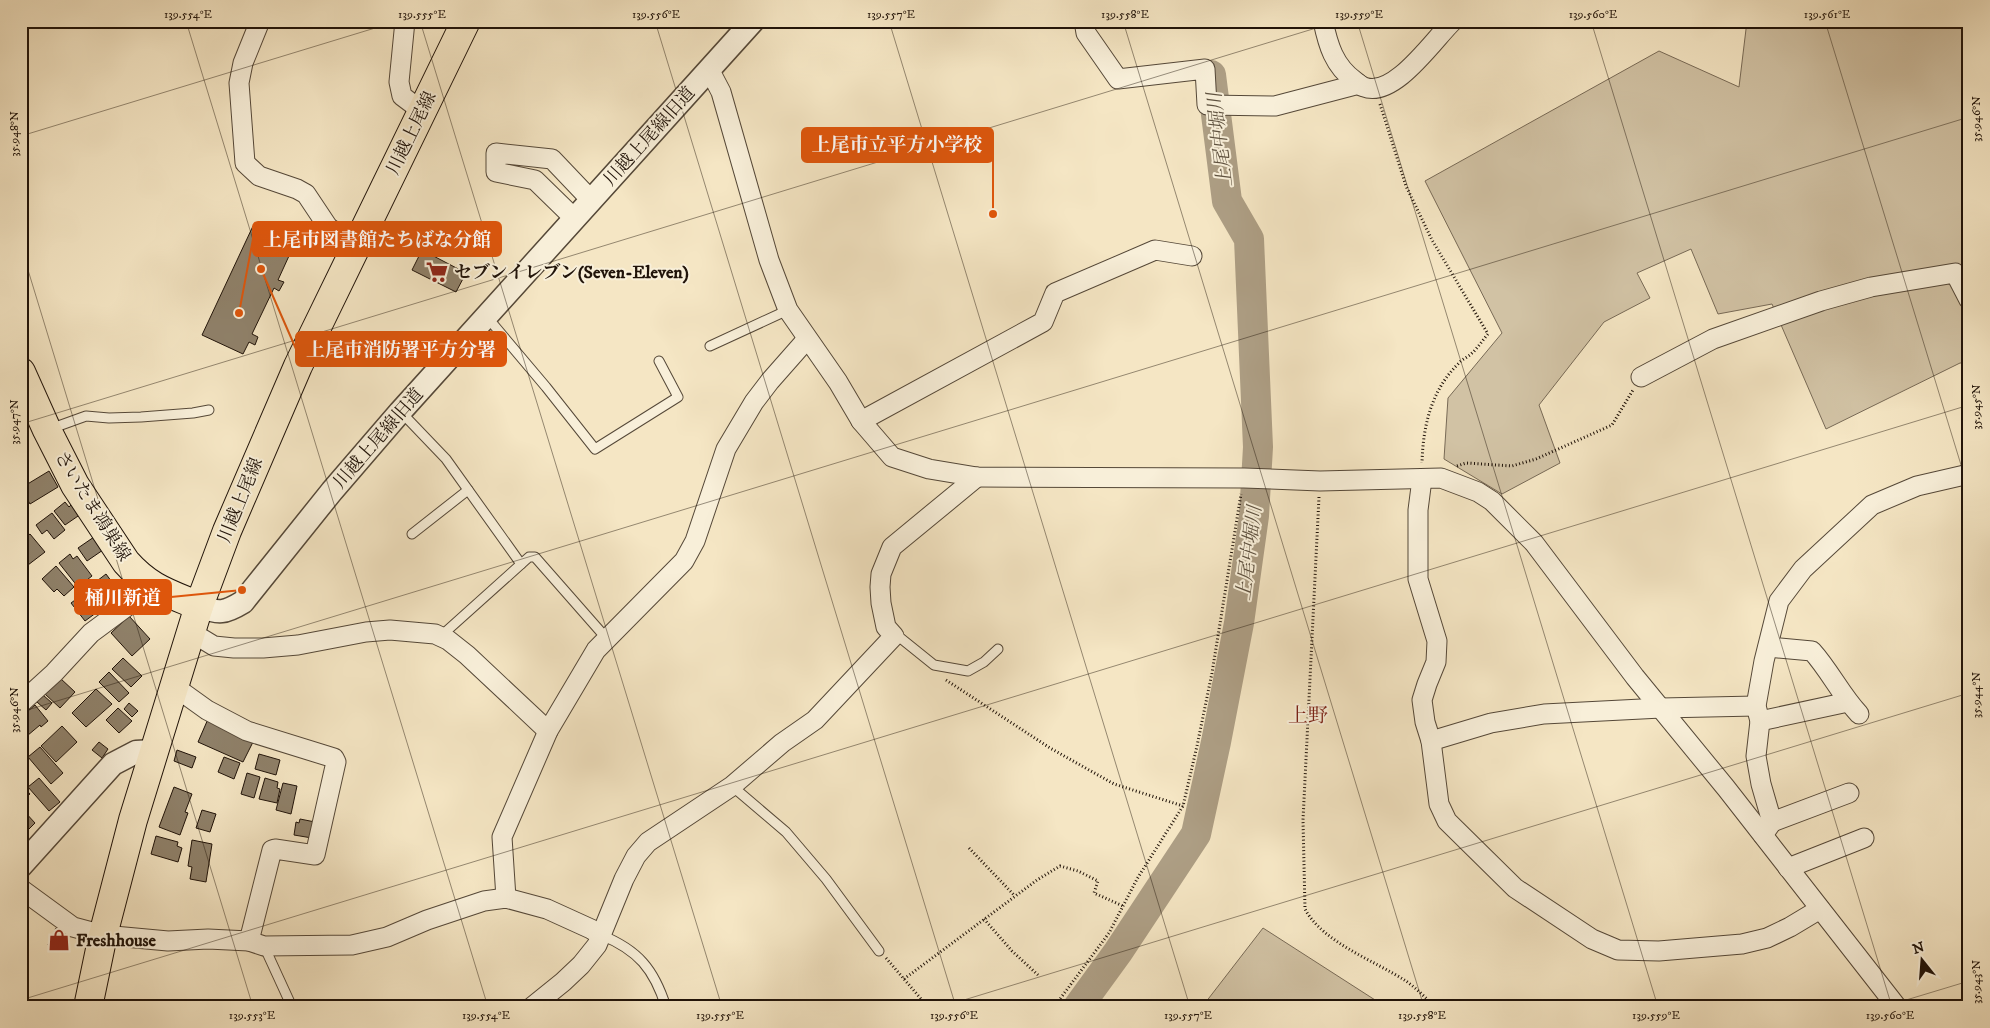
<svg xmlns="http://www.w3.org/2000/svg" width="1990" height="1028" font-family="'IM FELL DW Pica','Noto Serif JP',serif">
<rect width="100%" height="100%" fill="#f5e6c4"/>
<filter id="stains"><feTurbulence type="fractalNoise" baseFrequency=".004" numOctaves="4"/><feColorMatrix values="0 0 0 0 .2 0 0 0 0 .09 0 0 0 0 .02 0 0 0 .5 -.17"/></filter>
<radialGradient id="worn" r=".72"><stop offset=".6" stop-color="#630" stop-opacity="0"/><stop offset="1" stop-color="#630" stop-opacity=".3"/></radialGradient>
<!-- green -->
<g fill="#d1c2a4" stroke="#786a56">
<path d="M1747,21H1969V363H1960L1826,429L1772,304L1718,314L1691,249L1637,273L1650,298L1604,322L1539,405L1560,463L1502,494L1444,459L1448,398L1502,333L1425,181L1659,51L1739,87Z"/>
<path d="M1263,928L1386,1007H1202Z"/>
</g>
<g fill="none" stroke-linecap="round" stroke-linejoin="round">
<!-- river -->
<path stroke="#ad9e84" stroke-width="30" d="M1078,1007L1118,952L1196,834L1216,742L1239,623L1254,516L1258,447L1249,239L1227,201L1211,75"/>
</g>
<!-- building -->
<g fill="#8f816a" stroke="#201309">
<path d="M253,226L294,245L278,280L284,282L279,291L274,288L252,334L258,337L255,345L249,342L243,354L202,335Z"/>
<path d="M422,250L466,273L456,292L412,270Z"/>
<path d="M49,471L58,487L30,504L21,488Z"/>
<path d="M65,502L69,507L73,503L81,514L65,525L54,511Z"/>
<path d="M52,513L65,530L54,539L47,530L42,534L36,525Z"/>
<path d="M30,534L45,552L28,565L21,556V541Z"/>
<path d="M94,537L103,550L87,561L78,548Z"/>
<path d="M70,554L73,559L77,556L92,576L78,587L59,563Z"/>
<path d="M56,566L74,587L64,596L57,589L54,592L42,579Z"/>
<path d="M106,574L120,593L106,603L93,584Z"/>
<path d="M90,589L104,607L85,621L71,603Z"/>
<path d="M129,616L150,639L132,656L111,633Z"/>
<path d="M123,658L142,676L131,687L112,669Z"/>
<path d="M109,672L129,693L119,702L99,682Z"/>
<path d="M60,678L75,692L60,708L45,694Z"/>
<path d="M96,689L112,704L86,727L72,713Z"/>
<path d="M43,695L52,703L46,710L37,702Z"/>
<path d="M129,703L138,711L132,717L124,709Z"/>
<path d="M35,705L48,721L41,727L40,725L21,741V717Z"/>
<path d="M118,708L132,721L119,733L106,720Z"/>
<path d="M208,719L254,740L243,762L198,742Z"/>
<path d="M62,726L77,742L56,762L41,746Z"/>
<path d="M99,742L108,749L102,758L92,750Z"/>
<path d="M40,747L63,773L51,784L28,757Z"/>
<path d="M177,750L196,757L192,768L174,761Z"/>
<path d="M259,754L280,760L276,775L255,769Z"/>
<path d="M224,757L240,763L234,779L218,772Z"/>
<path d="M247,773L260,777L254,798L241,794Z"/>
<path d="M39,778L60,802L49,811L28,787Z"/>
<path d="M265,778L278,782L277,788L280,789L277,803L259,799Z"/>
<path d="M283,783L297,786L291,814L276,810Z"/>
<path d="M21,784L30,794L21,801Z"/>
<path d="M174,787L192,794L185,812L188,813L180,835L159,827Z"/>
<path d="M202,810L216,814L210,832L196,828Z"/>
<path d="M24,811L35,823L27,831L21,825V814Z"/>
<path d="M300,819L315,822L312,838L294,835L296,822L299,823Z"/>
<path d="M156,836L178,842L177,846L182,848L178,862L151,854Z"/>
<path d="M192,840L212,844L206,882L190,879L192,867L188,866Z"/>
<path d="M56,928L69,934L62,951L48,945Z"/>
</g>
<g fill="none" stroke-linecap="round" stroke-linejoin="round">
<!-- service casing -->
<g stroke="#554838" stroke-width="11">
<g id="service">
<path d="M487,317L546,387L595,449L678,397L659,361"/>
<path d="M710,346L788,310"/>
<path d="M401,412L446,459L521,564"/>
<path d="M50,429L86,416L109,418L141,417L193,413L209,410"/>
<path d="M412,534L468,490"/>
<path d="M441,636L529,557H535L607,639"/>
<path d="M894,636H898L934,665L968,671L984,662L998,649"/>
<path d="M732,786L786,832L826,879L879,951"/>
<path d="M601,935C638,950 654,969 666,1007"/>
<path d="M264,946L292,1007"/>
</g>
</g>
<!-- minor casing -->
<g stroke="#554838" stroke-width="21">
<g id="minor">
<path d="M260,21L243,63L239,83L245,163L259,176L297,189L306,194L328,227L336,233L359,241"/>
<path d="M405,21L399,82L402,96L422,111"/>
<path d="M1084,21L1086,33L1118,79L1205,69L1207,105L1275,106L1359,84"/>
<path d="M1323,21C1328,45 1334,66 1355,81C1357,83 1361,86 1364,87C1394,99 1434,39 1453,21"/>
<path d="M709,69L721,92L769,260L788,310L838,382L861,421L892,457L929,469L977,477L1244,478L1320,481L1441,478L1478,492L1492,501L1534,543L1635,677L1726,788L1897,1007"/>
<path d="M575,219L535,180L496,172V153L552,159L591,200"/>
<path d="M1641,377L1713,339L1821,301L1871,287L1955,273L1969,300"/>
<path d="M861,421L1043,322L1055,293L1155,250L1192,256"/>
<path d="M1422,479L1418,510V579L1437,641L1436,662L1427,684L1422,700L1425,722L1431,741L1439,804L1447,821L1515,888L1592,939L1618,950L1659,951L1742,944L1767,938L1790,927L1820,909"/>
<path d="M191,632L214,646L234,648H263L298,645L366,632L390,630L435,634L448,640L467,655L548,731"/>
<path d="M1768,647L1812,651C1830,671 1841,695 1859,714"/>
<path d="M175,687L207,710L247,731L334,758L336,762L315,855L275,849L272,850L249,941"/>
<path d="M21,703L54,673L91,633L153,587"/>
<path d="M1760,721L1848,702"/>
<path d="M1431,741L1491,723L1544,714L1661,708L1756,706"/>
<path d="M1772,822L1849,793"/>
<path d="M1763,835L1772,822L1761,784L1756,756L1760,721L1756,706L1764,661L1779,601L1803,569L1872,505L1917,486L1969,474"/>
<path d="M1788,868L1864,838"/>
<path d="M21,889L73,927L103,935L168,941L208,939L249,941L264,946L352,945L387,937L427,920L484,901L506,898L547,909L591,929L601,935"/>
<path d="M506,898L502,837L548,731L596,650L684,561L695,541L726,449L754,402L770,381L807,339"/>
<path d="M532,1007L563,982L581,965L597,945L624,879L636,856L648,842L732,786L782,743L815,720L894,636L886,627L881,603L880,587L881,574L892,547L977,477"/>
</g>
</g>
<!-- tertiary casing -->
<g stroke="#554838" stroke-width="25">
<g id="tertiary">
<path d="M199,606C219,614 225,613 243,602L332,491L400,412L753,21"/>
<path d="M21,866L113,764L136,752L154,751"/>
</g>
</g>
<!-- primary casing -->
<g stroke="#201309" stroke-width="30">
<g id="primary">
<path d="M21,372L47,430L75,485L126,562C149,588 168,593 199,606"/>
<path d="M88,1007L103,935L133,820L199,606L227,531L298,366L466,21"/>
</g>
</g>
<!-- path -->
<g stroke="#201309" stroke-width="3" stroke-dasharray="1 2.5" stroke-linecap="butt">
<path d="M1380,104L1406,186L1432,240L1488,334C1482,341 1477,349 1470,355C1466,358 1461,360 1458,364C1431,391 1423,426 1422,463"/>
<path d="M1457,466L1466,463L1512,466L1536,459L1612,425L1633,390"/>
<path d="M1319,497L1303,820L1305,909C1322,942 1375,961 1406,981C1416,988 1426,998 1435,1007"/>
<path d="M946,680L1050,748L1114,784L1183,806"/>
<path d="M969,848L1015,896"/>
<path d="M984,919L1012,951L1038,975"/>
<path d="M886,958L928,1007"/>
<path d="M904,979L1037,880L1060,866L1078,871L1098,881L1094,893L1123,906"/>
<path d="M1054,1007L1109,933L1137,879L1183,806L1197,746L1212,673L1241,494"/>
</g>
<!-- service -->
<use href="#service" stroke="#f8efd9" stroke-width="9"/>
<!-- minor -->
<use href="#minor" stroke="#f8efd9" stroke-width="19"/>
<!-- tertiary -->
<use href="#tertiary" stroke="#f8efd9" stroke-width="22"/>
<!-- primary -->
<use href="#primary" stroke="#f5e6c4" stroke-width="28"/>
</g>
<!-- ticks -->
<path fill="none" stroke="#201309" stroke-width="1" stroke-opacity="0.45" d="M186,21L488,1007M420,21L722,1007M655,21L956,1007M889,21L1190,1007M1123,21L1424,1007M1357,21L1658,1007M1591,21L1892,1007M1825,21L1969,491M21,136L398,21M21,247L253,1007M21,424L1339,21M21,712L1969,117M21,1000L1969,405M941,1007L1969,693M1883,1007L1969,981"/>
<!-- icons -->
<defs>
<g id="supermarket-bare" transform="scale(1.725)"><path d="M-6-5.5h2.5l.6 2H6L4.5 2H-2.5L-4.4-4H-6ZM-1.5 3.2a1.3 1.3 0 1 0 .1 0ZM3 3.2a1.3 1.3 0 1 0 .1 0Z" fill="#8f2418" stroke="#f8efd9" stroke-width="2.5" paint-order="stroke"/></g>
<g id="shop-bare" transform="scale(1.725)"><path d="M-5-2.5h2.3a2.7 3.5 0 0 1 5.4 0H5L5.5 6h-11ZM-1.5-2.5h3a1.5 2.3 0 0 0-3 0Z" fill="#8f2418" stroke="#f8efd9" stroke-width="2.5" paint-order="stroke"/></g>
</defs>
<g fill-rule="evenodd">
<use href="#supermarket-bare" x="437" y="272"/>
<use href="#shop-bare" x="59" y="940"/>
</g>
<g text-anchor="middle" stroke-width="4" stroke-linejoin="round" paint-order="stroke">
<!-- street labels -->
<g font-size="18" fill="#201309" stroke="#f8efd9">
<text transform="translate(411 133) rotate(-64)" y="6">川越上尾線</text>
<text transform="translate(649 136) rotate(-48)" y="6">川越上尾線旧道</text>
<text transform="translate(378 438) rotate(-49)" y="6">川越上尾線旧道</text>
<text transform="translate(240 500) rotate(-68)" y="6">川越上尾線</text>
<text transform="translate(93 506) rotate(58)" y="6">さいたま鴻巣線</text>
</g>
<!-- poi labels -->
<g font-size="18" font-weight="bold" fill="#201309" stroke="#f8efd9" text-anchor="start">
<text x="454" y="278">セブンイレブン(Seven-Eleven)</text>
<text x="76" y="946">Freshhouse</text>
</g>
<!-- water labels -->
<g font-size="19" font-style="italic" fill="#5f5240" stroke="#f8efd9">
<text transform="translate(1219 140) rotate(-97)" y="7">上尾中堀川</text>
<text transform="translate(1248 553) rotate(-83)" y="7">上尾中堀川</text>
</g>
<!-- quarter labels -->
<g font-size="20" fill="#7a1f14" stroke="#f8efd9">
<text x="1308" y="722">上野</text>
</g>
</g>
<!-- callouts -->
<path fill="none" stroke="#de560c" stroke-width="2" d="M993 214L993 145M239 313L253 239M261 269L296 349M242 590L171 597"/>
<g fill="#de560c" stroke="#f8efd9" stroke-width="2">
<circle cx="993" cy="214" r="5"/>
<circle cx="239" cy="313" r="5"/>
<circle cx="261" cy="269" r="5"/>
<circle cx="242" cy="590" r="5"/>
</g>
<g fill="#de560c" stroke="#de560c" stroke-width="2">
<rect x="802" y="128" width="191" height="34" rx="5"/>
<rect x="253" y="222" width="248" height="34" rx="5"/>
<rect x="296" y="332" width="210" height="34" rx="5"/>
<rect x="75" y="580" width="96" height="34" rx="5"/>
</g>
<g font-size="19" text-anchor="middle" font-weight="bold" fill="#fff">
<text x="897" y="151">上尾市立平方小学校</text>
<text x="377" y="246">上尾市図書館たちばな分館</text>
<text x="401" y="356">上尾市消防署平方分署</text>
<text x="123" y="604">桶川新道</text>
</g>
<!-- margin -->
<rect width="1990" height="1028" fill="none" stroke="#f5e6c4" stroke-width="55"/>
<!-- north arrow -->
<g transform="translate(1922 960) rotate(343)" stroke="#f8efd9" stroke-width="4" paint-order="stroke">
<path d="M0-4L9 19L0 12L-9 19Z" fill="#201309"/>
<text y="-8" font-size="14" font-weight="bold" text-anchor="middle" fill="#201309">N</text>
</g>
<rect x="28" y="28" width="1934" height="972" fill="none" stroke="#201309" stroke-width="2"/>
<g font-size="12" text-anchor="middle" fill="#201309">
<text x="188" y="18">139.554°E</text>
<text x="422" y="18">139.555°E</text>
<text x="656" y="18">139.556°E</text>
<text x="891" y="18">139.557°E</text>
<text x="1125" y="18">139.558°E</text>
<text x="1359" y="18">139.559°E</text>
<text x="1593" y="18">139.560°E</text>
<text x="1827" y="18">139.561°E</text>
<text transform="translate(1976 119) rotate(-90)" y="4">35.946°N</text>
<text transform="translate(14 134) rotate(-90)" y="4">35.948°N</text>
<text transform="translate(1976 407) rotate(-90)" y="4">35.945°N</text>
<text transform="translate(14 422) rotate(-90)" y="4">35.947°N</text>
<text transform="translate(1976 695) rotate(-90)" y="4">35.944°N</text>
<text transform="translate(14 710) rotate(-90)" y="4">35.946°N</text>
<text transform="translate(1976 982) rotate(-90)" y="4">35.943°N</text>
<text x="252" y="1019">139.553°E</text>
<text x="486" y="1019">139.554°E</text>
<text x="720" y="1019">139.555°E</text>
<text x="954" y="1019">139.556°E</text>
<text x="1188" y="1019">139.557°E</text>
<text x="1422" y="1019">139.558°E</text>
<text x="1656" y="1019">139.559°E</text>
<text x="1890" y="1019">139.560°E</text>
</g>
<rect width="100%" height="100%" filter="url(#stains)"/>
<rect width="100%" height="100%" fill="url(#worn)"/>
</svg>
